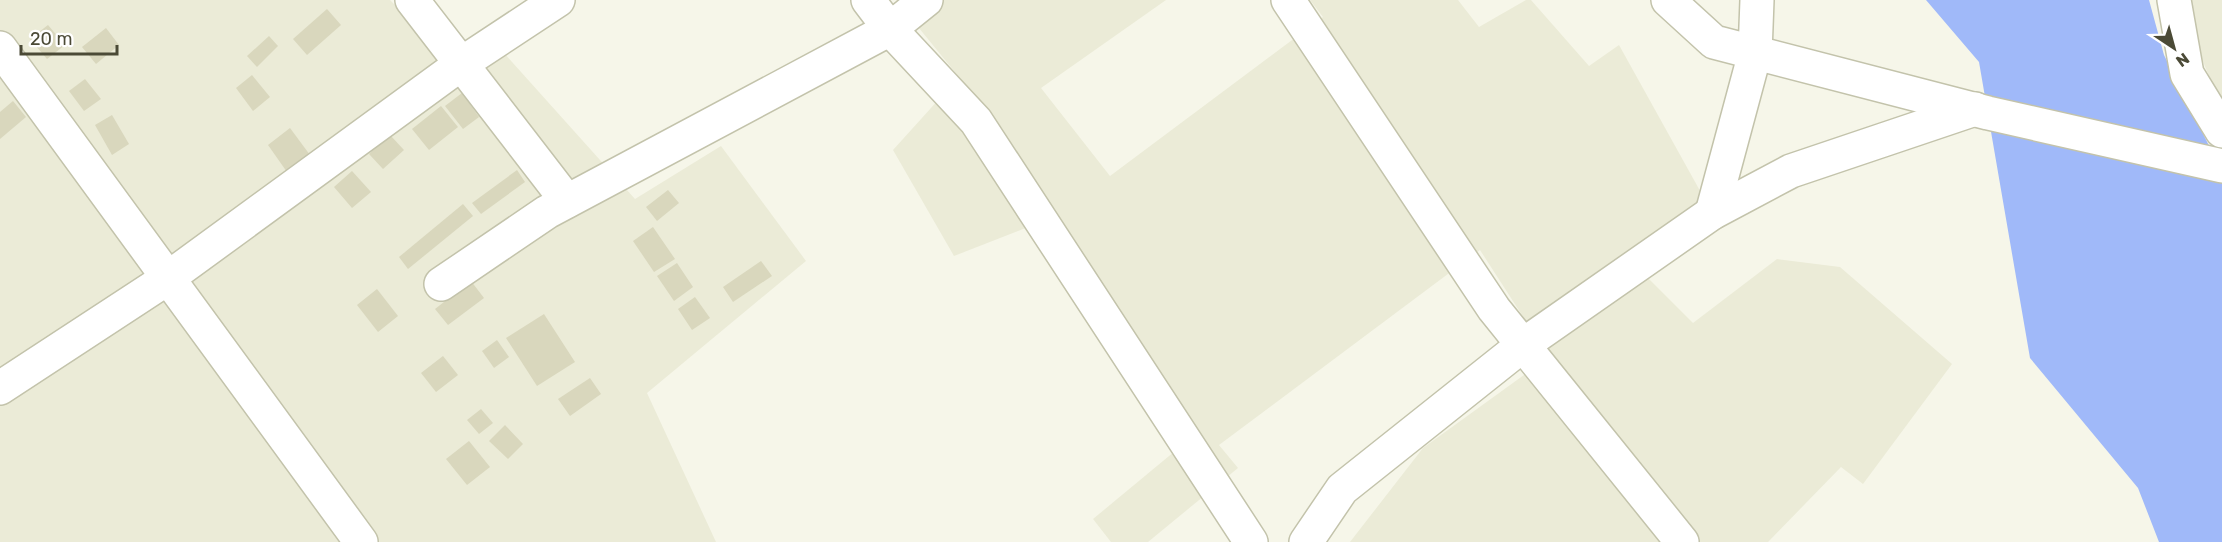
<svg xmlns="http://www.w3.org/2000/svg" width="2222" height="542" font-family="Rubik,sans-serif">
<rect width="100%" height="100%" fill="#f6f6e9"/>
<!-- residential -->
<g fill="#ebebd7">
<path d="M0,0H390L456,67L504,53L635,199L721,146L806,261L647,393L716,542H0Z"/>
<path d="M896,0H1166L1041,88L1110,176L1323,17L1310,0H1458L1479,27L1526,0H1531L1589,66L1619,45L1704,198L1624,254L1693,323L1777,259L1840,267L1952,364L1863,484L1841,467L1768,542H1350L1423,448L1549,357L1480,250L1219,445L1238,468L1148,542H1111L1093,519L1198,432L1054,217L954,256L893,150L959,77Z"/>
<path d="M2190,0H2222V108L2202,59Z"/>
</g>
<!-- water -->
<path fill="#a0b9f9" d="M1926,0H2149L2164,55L2222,172V542H2159L2138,488L2030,358L1979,62Z"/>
<!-- building -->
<g fill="#d9d7bd">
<path d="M327,9L341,25L307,55L293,39Z"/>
<path d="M48,25L65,45L47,59L30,39Z"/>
<path d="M106,28L119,45L96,64L82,47Z"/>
<path d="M269,36L278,46L257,67L247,56Z"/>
<path d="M252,75L270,97L253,111L236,88Z"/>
<path d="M85,79L101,99L84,111L69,91Z"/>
<path d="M462,93L479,117L463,129L445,106Z"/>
<path d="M13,101L26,117L0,139V112Z"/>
<path d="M441,106L458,127L429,150L412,129Z"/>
<path d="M112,115L129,144L112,155L95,125Z"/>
<path d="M290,128L310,155L287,172L268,145Z"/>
<path d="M390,135L404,150L383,169L369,154Z"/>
<path d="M517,170L525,182L481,214L472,203Z"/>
<path d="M352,171L371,192L352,208L334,187Z"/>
<path d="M668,190L679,203L657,221L646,207Z"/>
<path d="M463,204L473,216L408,269L399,257Z"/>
<path d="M653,227L675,259L654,272L633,241Z"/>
<path d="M761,261L772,276L733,302L723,287Z"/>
<path d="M677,263L693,287L674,301L657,276Z"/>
<path d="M471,281L484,298L448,325L435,309Z"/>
<path d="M377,289L398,316L378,332L357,305Z"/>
<path d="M695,297L710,318L692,330L678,309Z"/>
<path d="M544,314L575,362L537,386L506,338Z"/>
<path d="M497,340L509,357L494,368L482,351Z"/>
<path d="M443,356L458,375L436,392L421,373Z"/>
<path d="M590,378L601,394L570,416L558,399Z"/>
<path d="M481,409L493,423L479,434L467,420Z"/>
<path d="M505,425L523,444L508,459L489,441Z"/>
<path d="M469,441L490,467L467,485L446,459Z"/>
</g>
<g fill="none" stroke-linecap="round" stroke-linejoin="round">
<!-- minor casing -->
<g stroke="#c3c3ab" stroke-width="36">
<g id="minor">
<path d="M412,0L567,201"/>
<path d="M868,0L890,29L976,121L1251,542"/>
<path d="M1288,0L1494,309L1682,542"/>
<path d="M1668,0L1714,42L1988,113L2222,166"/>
<path d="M2174,0L2187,74L2222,131"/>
<path d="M0,48L361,542"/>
<path d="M1712,213L1755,53L1757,0"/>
<path d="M441,284L547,212L890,29L926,0"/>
<path d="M0,388L168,278L461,64L558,0"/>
<path d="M1306,542L1342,489L1523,345L1712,213L1791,171L1975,109"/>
</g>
</g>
<!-- minor -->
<use href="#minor" stroke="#fff" stroke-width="33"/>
</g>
<!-- north arrow -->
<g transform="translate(2174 48) rotate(144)" stroke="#ffffff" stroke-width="4.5" paint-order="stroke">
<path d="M0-4.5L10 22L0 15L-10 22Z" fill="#4b4a36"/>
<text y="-9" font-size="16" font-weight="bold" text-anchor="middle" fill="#4b4a36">N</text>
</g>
<!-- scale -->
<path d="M21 45v9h96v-9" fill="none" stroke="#4b4a36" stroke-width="3"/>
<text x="30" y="45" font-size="18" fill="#4b4a36" stroke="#ffffff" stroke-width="4.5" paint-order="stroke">20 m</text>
</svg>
